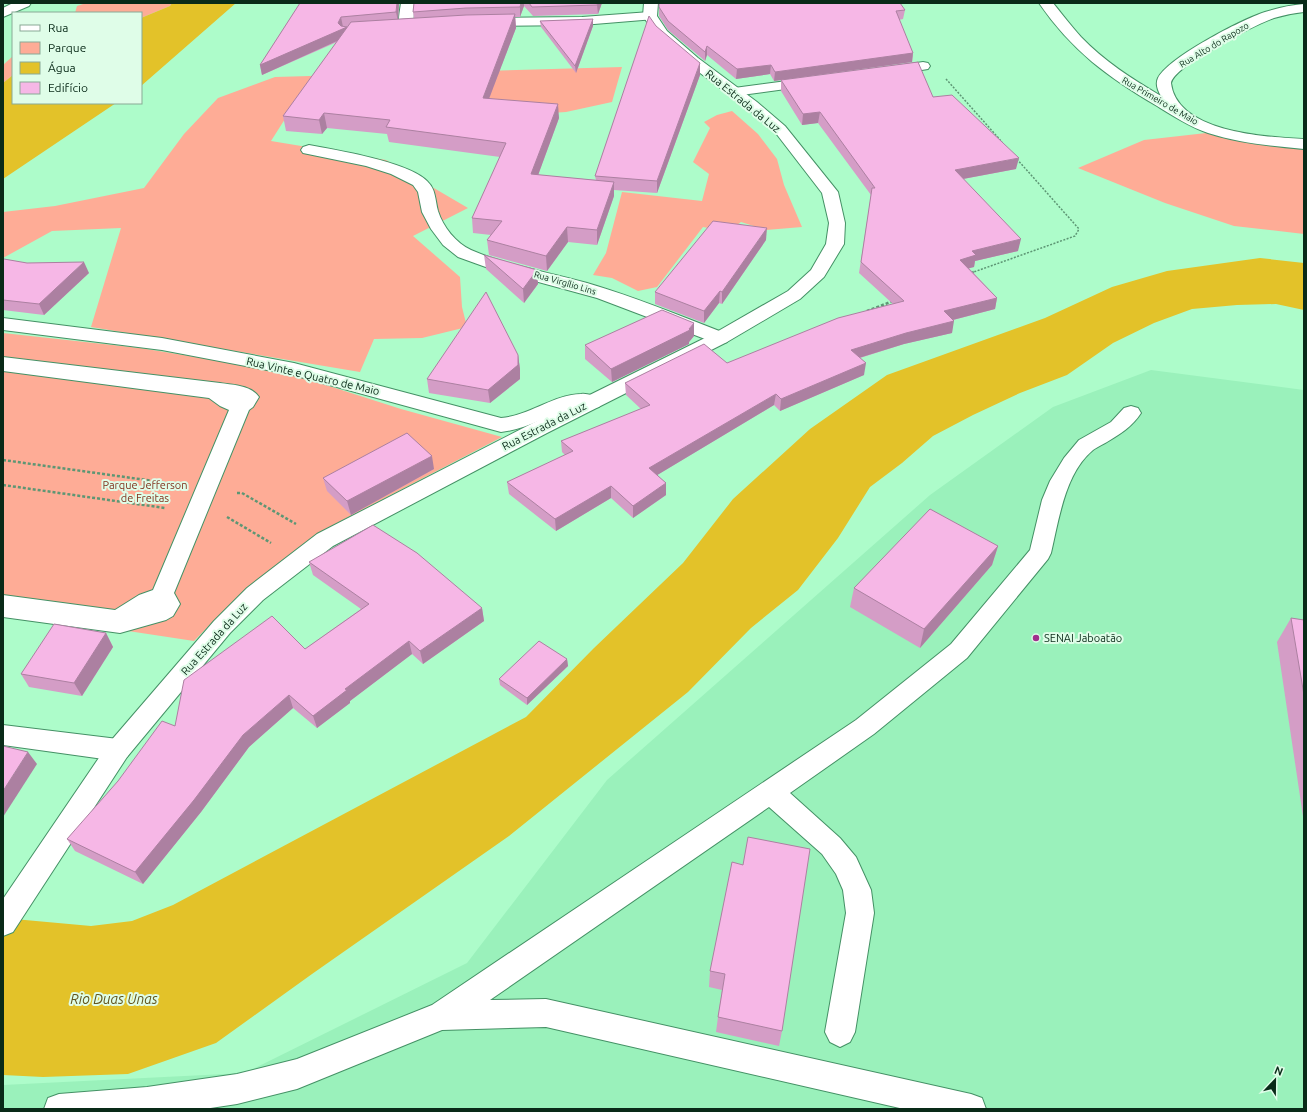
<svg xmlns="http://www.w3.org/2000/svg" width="1307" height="1112" font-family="Ubuntu,sans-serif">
<rect width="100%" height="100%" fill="#adfcca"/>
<!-- built -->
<path fill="#9af1bb" d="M1151,370L1304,390V1109H3V1085L245,1073L467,963L607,780L930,495L1053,407Z"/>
<!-- green -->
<g fill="#feac96">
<path d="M86,3H172L170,6L141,18V13H75L77,6Z"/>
<path d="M13,56V75L3,83V65Z"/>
<path d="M622,67L612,102L566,112L491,117L299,97L271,141L386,160L468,208L413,236L460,277L462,307L467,327L422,338L374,339L360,372L91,327L121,228L52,231L3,258V212L55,206L144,188L184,134L218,98L275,77Z"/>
<path d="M732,111L758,134L777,159L784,185L802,227L766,230L741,222L728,232L703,227L657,287L638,291L612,278L593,275L606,253L622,192L702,201L709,174L693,162L710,128L704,122L717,115Z"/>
<path d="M1233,130L1304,146V234L1234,226L1165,203L1078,168L1144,140Z"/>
<path d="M3,333L140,348L233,363L304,378L401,409L502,437L335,524L290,554L236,598L194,641L3,612Z"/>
</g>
<!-- water -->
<g fill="#e3c229">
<path d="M172,3H236L141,86V18L170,6Z"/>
<path d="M13,75V103H116L3,179V83Z"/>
<path d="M1260,258L1304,263V310L1276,304L1237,305L1192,309L1154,323L1113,343L1067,375L1020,393L973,415L933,436L902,463L870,487L838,538L798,590L751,628L688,692L509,836L312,974L216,1043L128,1074L43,1077L3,1075V918L91,926L132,921L173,905L526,717L594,648L683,563L733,499L810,429L887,375L1045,318L1112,287L1167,271Z"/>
</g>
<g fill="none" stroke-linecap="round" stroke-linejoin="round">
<!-- minor casing -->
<g stroke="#449165" stroke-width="2">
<g id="minor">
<path d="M13,3H31L29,6L3,17V8Z"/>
<path d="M401,3H415C413,11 415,22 411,29H401C397,22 400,11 401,3Z"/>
<path d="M1039,3H1053C1062,14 1071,26 1081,37C1104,61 1132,79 1161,96C1158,91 1155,84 1158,78C1169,57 1241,20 1265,12C1278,8 1291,5 1304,4V12C1294,13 1284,15 1274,18C1255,25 1175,65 1171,83C1177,133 1267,137 1304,139V149C1272,146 1239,143 1208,133C1190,127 1173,116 1157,106C1108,77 1072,51 1039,3Z"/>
<path d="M650,12L655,13L657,16L655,19L582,25L485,26L480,25L478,22L480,19L485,18L582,17Z"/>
<path d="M923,62L928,63L930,66L928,69L890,75L885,74L883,71L885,68L890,67Z"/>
<path d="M810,78L815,79L817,82L815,85L734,96L729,95L727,92L729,89L734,88Z"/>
<path d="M309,145C336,150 409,162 427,181C436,189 435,200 438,211C443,227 456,243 471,250C507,266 549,272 587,283C635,297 681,316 727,334L729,338L727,342L720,344L713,342L597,298L494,270L458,257L443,245L431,229L422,212L418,192L413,185L391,174L366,166L303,153L301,150L303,147Z"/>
<path d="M3,318L162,338L294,363L501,418C529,416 552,395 581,394C587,393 593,396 599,397L602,402L599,407C590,409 581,405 572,408C547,415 528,429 501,432L293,375L162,350L3,330Z"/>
<path d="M3,357L220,383C233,385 251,385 259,397L253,407L249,410L174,593L180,604L173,616L166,620L120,633L3,617V595L115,610L139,595L153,590L229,410L220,406L209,398L3,371Z"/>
<path d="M1131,406L1138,408L1141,413C1132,427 1120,434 1107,442C1102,445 1097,447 1093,450C1065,473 1059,519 1051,553L1048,559L967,658L874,734L790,793L840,838L856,857L871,890L874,913L855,1032L850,1042L840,1047L830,1042L825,1032L846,913L843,890L836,874L822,854L769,807L490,1000L546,999L971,1094L982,1098L986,1109H904L546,1027L442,1030L297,1089L237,1104L204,1109H44L48,1098L59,1094L147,1087L237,1074L297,1059L432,1005L856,720L951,644L1030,550L1042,500L1050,481L1064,458L1079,440L1111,422L1124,408Z"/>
<path d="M3,725L118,739L127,743L131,750L127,757L118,761L3,745Z"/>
</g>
</g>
<!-- major casing -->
<g stroke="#449165" stroke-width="2">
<path id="major" d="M644,3H658L657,16L667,31L698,58L757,102L785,126L838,192L845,223L844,244L824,277L800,299L727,342L547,433L333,546L263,600L230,633L127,757L13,932L3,936V899L109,743L214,621L247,588L317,534L533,423L713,334L788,291L811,270L826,244L829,223L822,193L775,132L747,108L688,64L657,37L643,16Z"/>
</g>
<!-- path-far1 -->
<g stroke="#5d9674" stroke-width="1.5" stroke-dasharray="2 1.5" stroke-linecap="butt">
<path d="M946,79L1002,142"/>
<path d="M971,273L1075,236L1079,229L1016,158"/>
</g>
<!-- path -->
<g stroke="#5d9674" stroke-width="2.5" stroke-dasharray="3 2" stroke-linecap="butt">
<path d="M971,273L974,272"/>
<path d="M867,311L893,301"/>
<path d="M3,460L175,484"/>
<path d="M3,485L165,508"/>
<path d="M237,493H242L296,524"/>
<path d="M227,517L271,543"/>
</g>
<!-- minor -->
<use href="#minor" fill="#fff" fill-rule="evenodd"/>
<!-- major -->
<use href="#major" fill="#fff" fill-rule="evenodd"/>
</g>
<!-- wall -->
<g fill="#d49dc6">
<path d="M300,3H399L398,19L414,18L413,12L414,3H602L598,14L533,16L524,6L520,17H515L516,28L489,98L559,118L538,175L596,180L595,176L656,26L700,75L657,193L614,190V196L597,245L568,242L547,271L489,255L487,240L491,235L473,233L472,218L500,157L389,142L387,134L327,128L322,134L286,131L283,116L337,42L262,75L260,65Z"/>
<path d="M659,3L905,10L903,19L899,20L913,53L912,62L774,81L770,74L736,79L707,55L705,61L668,30L659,16Z"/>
<path d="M593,19V26L576,73L541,27L540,21Z"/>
<path d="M781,80L933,97L1016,169L963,179L1018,251L975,261L974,267L969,268L997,298L995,309L953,320L952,333L904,344L860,358L864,375L780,411L774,405L657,475L666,495L633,518L611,498L556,531L509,494L507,482L565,455L562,452L561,441L641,409L626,395L625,383L727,363L893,304L859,273L871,195L818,123L802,125L781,91Z"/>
<path d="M766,240L722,304L719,303L704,323L655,304V292Z"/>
<path d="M484,255L537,270L538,284L524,303L486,269Z"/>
<path d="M3,260L89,273L44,315L3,310Z"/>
<path d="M694,336L689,342V344L612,382L585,359V345Z"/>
<path d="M518,355L520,369V379L490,403L429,393L427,379Z"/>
<path d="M434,469L351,515L327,491L323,478Z"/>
<path d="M998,546L992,565L920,648L850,607L854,588Z"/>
<path d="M309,562L482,608L484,621L423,664L412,654L350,701V703L317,728L293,708L249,747L201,812L143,884L75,851L67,839L175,726L305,649L361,609L313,575Z"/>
<path d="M1291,618L1304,620V823L1277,642Z"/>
<path d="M106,633L113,647L82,696L29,687L21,674Z"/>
<path d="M567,659L568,666L527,705L500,685L499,679Z"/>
<path d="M743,865L782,1031L779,1046L716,1032L718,1017L722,990L709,987L710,971Z"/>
</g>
<!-- shaded-wall -->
<g fill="#ac80a1">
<path d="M397,3H399L398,22L396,12Z"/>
<path d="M521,3H524V6L520,17V7Z"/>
<path d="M598,3H602L598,14L597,5Z"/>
<path d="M515,14L516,28L484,112L483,98Z"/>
<path d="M341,17L343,27H347L348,36L262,75L260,65L338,23Z"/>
<path d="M593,19V26L576,73L575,66Z"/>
<path d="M707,46V55L705,61V52Z"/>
<path d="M913,53L912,62L774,81L775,72Z"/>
<path d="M700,63V75L657,193V181Z"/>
<path d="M771,65L770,74L736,79L737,69Z"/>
<path d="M558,104L559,118L533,189L531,174Z"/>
<path d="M820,112L818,123L802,125L803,114Z"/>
<path d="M324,113L327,128L322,134L319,120Z"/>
<path d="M1019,158L1016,169L952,181L955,170Z"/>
<path d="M614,182V196L597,245V230Z"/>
<path d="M567,227L568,242L547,271L546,256Z"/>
<path d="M767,228L766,240L722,304V292Z"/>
<path d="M1021,239L1018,251L975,261L974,267L958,271L960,260L972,251Z"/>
<path d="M84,262L89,273L44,315L39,304Z"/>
<path d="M537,270L538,284L524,303L523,289Z"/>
<path d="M720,291L719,303L704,323V311Z"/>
<path d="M997,298L995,309L941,323L944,311Z"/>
<path d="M954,321L952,333L904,344L849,361L851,350L906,333Z"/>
<path d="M694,323V336L689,342V344L612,382L611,369L689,329Z"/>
<path d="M518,355L520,369V379L490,403L488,390Z"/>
<path d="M866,363L864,375L780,411L781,399Z"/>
<path d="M776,394L774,405L649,480V468Z"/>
<path d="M432,456L434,469L351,515L347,501Z"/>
<path d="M666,483V495L633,518V506Z"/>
<path d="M611,486V498L556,531L555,519Z"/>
<path d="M998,546L992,565L920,648L924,629Z"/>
<path d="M482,608L484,621L423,664L420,651Z"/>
<path d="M106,633L113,647L82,696L74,683Z"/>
<path d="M409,641L412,654L350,701V703L317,728L313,716L345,689Z"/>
<path d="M567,659L568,666L527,705V698Z"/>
<path d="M289,695L293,708L249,747L201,812L143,884L135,872L243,735Z"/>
<path d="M28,752L37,764L3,817V791Z"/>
</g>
<!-- building -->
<g fill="#f6b7e6" stroke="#ac80a1">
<path d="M300,3H397L396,12L341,17L338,23L341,26L347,27L260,65Z"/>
<path d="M414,3H521L520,7L466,8L413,12Z"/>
<path d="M529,3H598L597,5L532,7Z"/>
<path d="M659,3H900L905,10L896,11L913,53L775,72L771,65L737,69L707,46L705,52L668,21L659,7Z"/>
<path d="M515,14L483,98L558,104L531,174L614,182L597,230L567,227L546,256L487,240L502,221L472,218L506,143L386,127L390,120L324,113L319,120L283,116L351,22L466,15Z"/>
<path d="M649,16L656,26L700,63L657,181L595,176Z"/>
<path d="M593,19L575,66L540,21Z"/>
<path d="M918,62L933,97L952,95L1019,158L955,170L1021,239L972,251L976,255L960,260L997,298L944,311L954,321L906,333L851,350L866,363L781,399L776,394L649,468L666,483L633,506L611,486L555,519L507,482L573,451L561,441L650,405L625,383L704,344L727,363L838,318L904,301L861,262L872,188H875L820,112L803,114L781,80Z"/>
<path d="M713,221L767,228L722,292L720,291L704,311L655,292Z"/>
<path d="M484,255L537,270L523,289Z"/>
<path d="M4,259L27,263L84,262L39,304L3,300V260Z"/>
<path d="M486,292L518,355V365L488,390L427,379Z"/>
<path d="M662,310L694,323L689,329L690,330L611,369L585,345Z"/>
<path d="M407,433L432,456L347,501L323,478Z"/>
<path d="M930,509L998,546L924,629L854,588Z"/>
<path d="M373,525L417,553L482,608L420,651L409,641L345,689L347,690L313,716L289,695L243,735L194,800L135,872L67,839L118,781L162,721L175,726L184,680L272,616L305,649L369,604L309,562Z"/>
<path d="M1291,618L1304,620V695Z"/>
<path d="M54,624L106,633L74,683L21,674Z"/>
<path d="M539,641L567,659L527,698L499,679Z"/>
<path d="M3,746L28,752L3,791Z"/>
<path d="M748,837L810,849L782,1031L718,1017L725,974L710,971L732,862L743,865Z"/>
</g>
<!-- markers -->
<circle fill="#a1308d" stroke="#dffde8" stroke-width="1.5" cx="1036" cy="638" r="4"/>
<g text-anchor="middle" stroke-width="4" stroke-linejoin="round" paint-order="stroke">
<!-- far-street labels -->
<g font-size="9" fill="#092a18" stroke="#dffde8">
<text transform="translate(1214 45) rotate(-31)" y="3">Rua Alto do Rapozo</text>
<text transform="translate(1160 101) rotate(30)" y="3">Rua Primeiro de Maio</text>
<text transform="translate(565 283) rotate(16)" y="3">Rua Virgílio Lins</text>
</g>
<!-- street labels -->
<g font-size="11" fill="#092a18" stroke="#dffde8">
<text transform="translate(743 101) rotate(39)" y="4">Rua Estrada da Luz</text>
<text transform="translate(313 376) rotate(13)" y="4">Rua Vinte e Quatro de Maio</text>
<text transform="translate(544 426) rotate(-27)" y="4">Rua Estrada da Luz</text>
<text transform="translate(214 639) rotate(-48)" y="4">Rua Estrada da Luz</text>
</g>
<!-- park labels -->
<g font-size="11" fill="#81331e" stroke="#dffde8">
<text x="145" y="489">Parque Jefferson<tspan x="145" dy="13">de Freitas</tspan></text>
</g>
<!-- poi labels -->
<g font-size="11" fill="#092a18" stroke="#dffde8" text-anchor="start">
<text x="1044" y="642">SENAI Jaboatão</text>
</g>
<!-- near-water labels -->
<g font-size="14" font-style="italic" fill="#62541d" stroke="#dffde8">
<text x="114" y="1004">Rio Duas Unas</text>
</g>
</g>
<!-- border -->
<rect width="1307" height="1112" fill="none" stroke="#092a18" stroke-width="8"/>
<!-- legend -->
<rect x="12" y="12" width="130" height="92" fill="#dffde8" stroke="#89a995"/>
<rect x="20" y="25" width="20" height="6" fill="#ffffff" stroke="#89a995"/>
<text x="48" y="32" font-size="12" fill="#092a18">Rua</text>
<rect x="20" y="42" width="20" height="12" fill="#feac96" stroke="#89a995"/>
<text x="48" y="52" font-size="12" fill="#092a18">Parque</text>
<rect x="20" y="62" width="20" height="12" fill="#e3c229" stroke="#89a995"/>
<text x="48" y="72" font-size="12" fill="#092a18">Água</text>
<rect x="20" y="82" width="20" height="12" fill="#f6b7e6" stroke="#89a995"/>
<text x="48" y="92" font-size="12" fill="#092a18">Edifício</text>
<!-- north arrow -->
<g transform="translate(1275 1080) rotate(22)" stroke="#dffde8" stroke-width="3" paint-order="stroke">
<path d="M0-3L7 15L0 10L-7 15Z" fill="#092a18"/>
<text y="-6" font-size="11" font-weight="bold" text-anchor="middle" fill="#092a18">N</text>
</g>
</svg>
